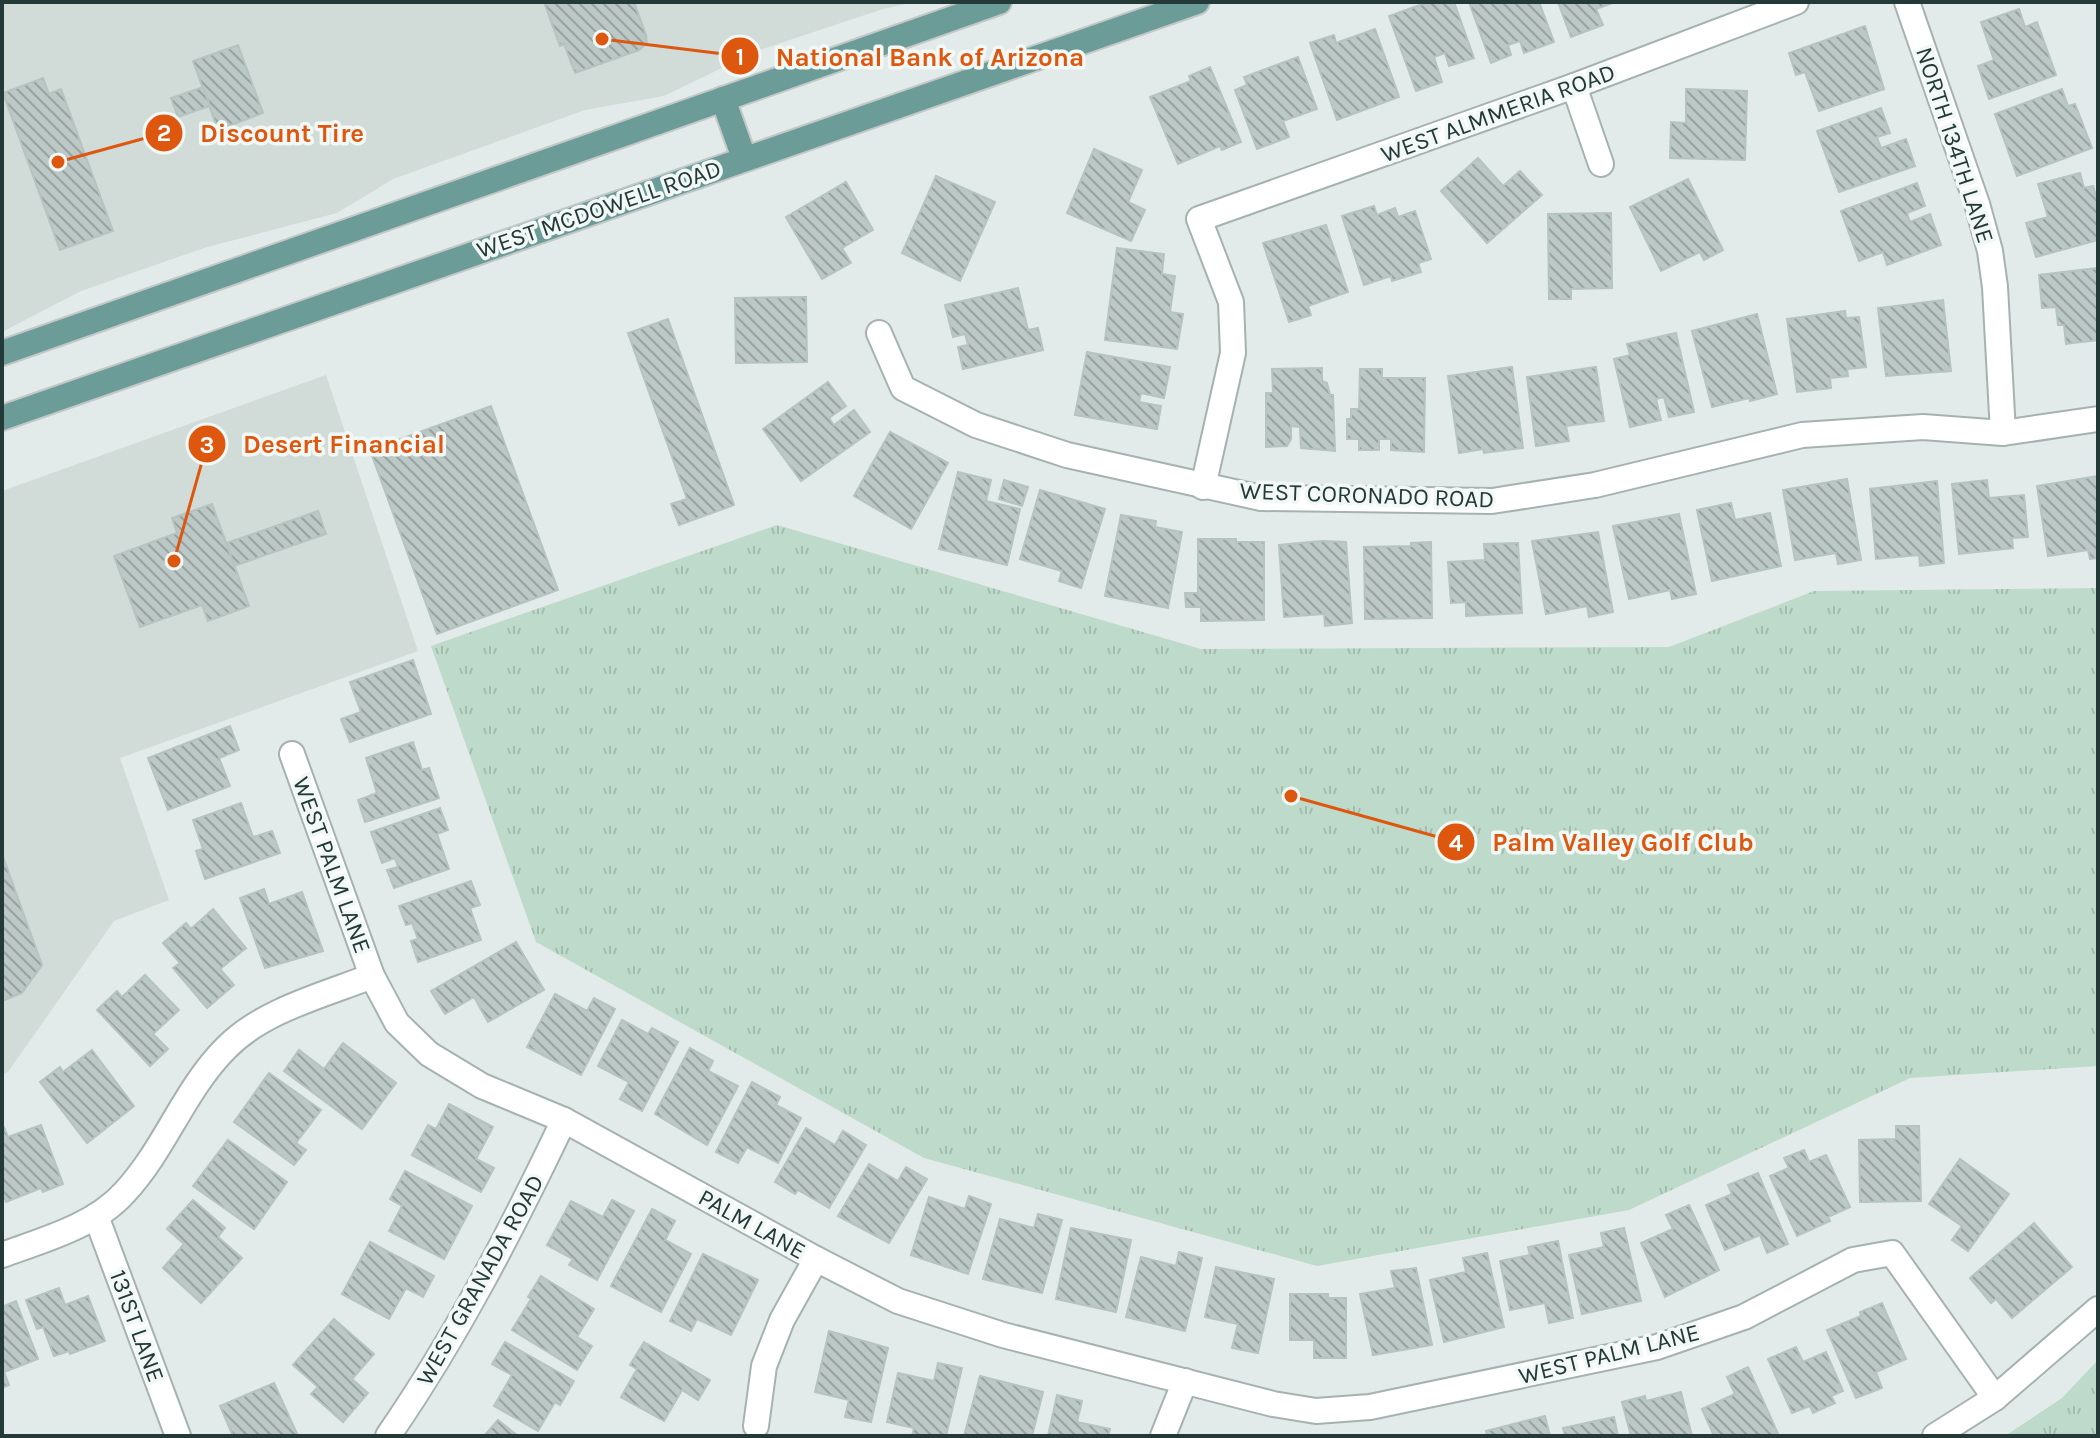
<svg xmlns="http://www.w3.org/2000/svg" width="2100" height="1438" font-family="Karla,sans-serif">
<defs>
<pattern id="grass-tufts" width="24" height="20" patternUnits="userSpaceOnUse" patternTransform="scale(2)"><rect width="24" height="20" fill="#bddaca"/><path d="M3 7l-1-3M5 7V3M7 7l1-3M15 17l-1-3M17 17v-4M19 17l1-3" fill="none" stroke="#a2bcae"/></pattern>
<pattern id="building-back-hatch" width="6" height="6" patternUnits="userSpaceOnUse" patternTransform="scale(2)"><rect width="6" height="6" fill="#bbc8c5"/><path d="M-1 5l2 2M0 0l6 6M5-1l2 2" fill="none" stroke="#98a3a1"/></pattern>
</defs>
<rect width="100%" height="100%" fill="#e2ebe9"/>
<!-- built -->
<g fill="#d1dbd8">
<path d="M2,2H915L883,9L757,51L664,96L585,110L393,179L337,213L204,248L81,291L2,332Z"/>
<path d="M326,375L418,651L120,758L169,900L114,921L8,1072L2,1075V491Z"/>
</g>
<!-- grass -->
<g fill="url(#grass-tufts)">
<path d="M777,525L1201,649L1669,647L1814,591L2098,588V1066L1910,1078L1629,1210L1317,1266L924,1158L536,942L431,646Z"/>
<path d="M2098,1360V1436H2005L2062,1398Z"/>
</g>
<!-- building -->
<g fill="url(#building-back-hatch)" stroke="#b5c4c0" stroke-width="2">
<path d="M544,2H634L646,35L647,43L639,50L575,73L564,44L560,46Z"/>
<path d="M1428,2H1454L1474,58L1449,66L1445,53L1434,57L1442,82L1416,91L1389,16Z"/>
<path d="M1469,2H1539L1554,42L1524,53L1520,41L1508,45L1511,55L1491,63Z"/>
<path d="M1558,2H1615L1596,9L1603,25L1571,37Z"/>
<path d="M2019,9L2025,27L2037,22L2056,75L1989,99L1978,66L1994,60L1981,22Z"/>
<path d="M1865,26L1884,89L1819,111L1805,72L1796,75L1789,53Z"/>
<path d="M1375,29L1399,97L1337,120L1310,43L1334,35L1336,43Z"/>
<path d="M238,45L263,113L218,130L193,61Z"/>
<path d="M1298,57L1317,109L1283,121L1289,137L1257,149L1235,90L1247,85L1244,77Z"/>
<path d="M1210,67L1241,142L1222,150L1220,146L1178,164L1150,97L1191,81L1189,76Z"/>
<path d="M43,78L49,94L61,89L113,231L60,250L3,93Z"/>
<path d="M203,87L210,106L178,117L171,98Z"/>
<path d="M1686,89L1747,91L1745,160L1670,158L1671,122L1686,123Z"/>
<path d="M2062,89L2068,106L2075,104L2092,148L2017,176L1995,114Z"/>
<path d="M1881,108L1890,133L1877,137L1881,148L1906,139L1915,166L1839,192L1817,131Z"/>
<path d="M1094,149L1142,170L1128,202L1145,210L1131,241L1067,213Z"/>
<path d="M1478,158L1503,186L1520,171L1542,195L1487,243L1441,191Z"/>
<path d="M2080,173L2084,188L2093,186L2098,202V240L2036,257L2026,223L2048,217L2038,184Z"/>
<path d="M936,176L995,202L960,281L902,253Z"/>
<path d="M1688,179L1723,250L1704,260L1700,252L1661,271L1630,207Z"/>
<path d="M846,182L873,230L842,248L851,263L822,279L786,217Z"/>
<path d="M1917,183L1925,206L1907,213L1910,222L1930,214L1941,245L1887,265L1883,252L1859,261L1841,211Z"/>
<path d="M1374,206L1377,215L1395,208L1398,217L1415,211L1431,259L1418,263L1421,272L1392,281L1391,276L1364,285L1342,216Z"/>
<path d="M1611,213L1612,288L1571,289V299H1549L1548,214Z"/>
<path d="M1326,225L1348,292L1308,306L1311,315L1289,322L1263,243Z"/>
<path d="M1117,248L1164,254L1162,274L1175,276L1170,312L1183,314L1177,349L1105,340Z"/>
<path d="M2098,268V340L2066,344L2064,325H2058L2056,307L2042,308L2039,275Z"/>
<path d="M1018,288L1028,330L1038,328L1043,350L963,369L958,347L968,345L965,334L953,337L945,305Z"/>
<path d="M806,297L807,362L736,363L735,298Z"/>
<path d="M1943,300L1951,371L1886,376L1878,308Z"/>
<path d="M1845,311L1846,318L1859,317L1866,367L1847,369L1848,376L1830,378L1831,388L1797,392L1787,319Z"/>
<path d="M1757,314L1777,394L1750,401L1749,398L1712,407L1692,331Z"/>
<path d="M668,319L734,505L679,525L671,504L687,499L628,333Z"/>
<path d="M1676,333L1694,412L1669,417L1664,397L1656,399L1661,420L1630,427L1614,359L1630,355L1627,344Z"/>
<path d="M1087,352L1170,367L1164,398L1141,393L1139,402L1161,406L1157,429L1075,415Z"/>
<path d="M1512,367L1523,448L1484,453L1483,449L1459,453L1448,376Z"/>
<path d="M1596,367L1604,421L1566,426L1569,441L1536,446L1527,377Z"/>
<path d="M1322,368V381L1327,383L1330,395H1333L1335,451L1301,448L1300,427L1291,426V439L1287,446L1266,447V393H1273L1272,369Z"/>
<path d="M1360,369H1382V378H1425L1424,452L1391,450V439H1379V450H1359V439H1347V419H1351V409H1359Z"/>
<path d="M828,382L846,406L829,418L834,425L854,410L870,432L801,481L763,429Z"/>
<path d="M491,406L558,590L437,634L370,450Z"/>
<path d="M890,432L948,463L911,529L854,496Z"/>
<path d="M958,472L991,480L986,501L1020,509L1007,565L939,549Z"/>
<path d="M2098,476V558L2090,559L2088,550L2048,556L2037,486Z"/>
<path d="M1847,479L1861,560L1838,564L1836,553L1795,560L1783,490Z"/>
<path d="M1004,480L1028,487L1022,506L999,499Z"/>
<path d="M1987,480L1989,498L2024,495L2028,537L2012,538L2013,548L1959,554L1952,484Z"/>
<path d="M1937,481L1944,563L1920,566L1919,555L1876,559L1870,489Z"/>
<path d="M1040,490L1105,509L1081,588L1059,581L1062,571L1020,559Z"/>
<path d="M1731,503L1735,520L1770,513L1781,566L1712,581L1697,510Z"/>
<path d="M212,504L249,606L208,621L202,605L140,627L114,556L177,533L172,518Z"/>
<path d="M318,511L326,534L234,566L227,543Z"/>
<path d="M1679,514L1696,594L1672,599L1670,590L1629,599L1613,526Z"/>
<path d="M1121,515L1156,521L1155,527L1182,532L1168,608L1105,596Z"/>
<path d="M1598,532L1613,612L1589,617L1587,606L1546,614L1532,541Z"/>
<path d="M1198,539H1236V542H1264V620L1201,621V607H1186L1185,593H1198Z"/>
<path d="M1322,541L1346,542L1352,623L1325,626L1324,614L1284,617L1279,545Z"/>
<path d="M1431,542L1432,618L1365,619L1364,547L1411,546V543Z"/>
<path d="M1518,543L1522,613L1466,616V602L1451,603L1448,562L1485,560L1484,544Z"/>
<path d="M413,660L431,714L350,742L341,719L361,712L350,682Z"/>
<path d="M230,726L239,750L219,758L230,786L168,810L148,758Z"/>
<path d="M413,742L422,770L429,768L439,798L365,822L358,800L377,793L366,758Z"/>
<path d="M241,803L253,837L272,831L280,853L205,879L196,851L203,849L193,820Z"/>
<path d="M440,808L448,830L437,834L449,869L394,888L387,870L398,867L395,858L382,863L371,832Z"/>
<path d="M2,854L42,965L22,993L2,1001Z"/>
<path d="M471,881L480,905L470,908L481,940L418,962L411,941L418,939L412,923L406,925L399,906Z"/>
<path d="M264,889L269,904L302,892L323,951L265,968L240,898Z"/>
<path d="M213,909L246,948L220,969L234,985L207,1008L173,968L180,963L163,943L186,923L191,929Z"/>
<path d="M516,942L544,990L488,1022L474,997L445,1014L431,991Z"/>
<path d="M145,975L179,1010L153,1034L168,1049L150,1066L97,1010L117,991L122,997Z"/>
<path d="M555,994L587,1011L594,998L615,1009L581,1075L527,1047Z"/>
<path d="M622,1020L648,1034L652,1028L678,1042L642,1111L620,1099L629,1082L598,1066Z"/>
<path d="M343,1043L396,1083L362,1129L284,1071L299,1050L324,1069Z"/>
<path d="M690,1048L713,1061L708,1071L738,1086L707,1145L655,1114Z"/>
<path d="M92,1050L134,1106L87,1143L40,1082L60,1067L63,1072Z"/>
<path d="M269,1073L321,1110L296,1143L306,1150L294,1165L234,1122Z"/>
<path d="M752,1082L780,1097L776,1105L801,1118L778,1163L747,1147L738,1163L716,1152Z"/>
<path d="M449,1104L493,1127L476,1159L494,1168L481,1192L412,1155L428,1125L436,1129Z"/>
<path d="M2,1123L8,1137L41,1125L63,1184L43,1192L41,1188L6,1202L2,1192Z"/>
<path d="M1896,1126H1919L1921,1201L1860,1202L1859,1140L1896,1139Z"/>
<path d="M806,1128L835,1145L843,1131L866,1145L829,1208L798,1190L795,1194L775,1182Z"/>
<path d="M228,1140L287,1182L254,1229L193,1186Z"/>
<path d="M1804,1150L1809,1162L1826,1155L1850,1207L1828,1217L1830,1221L1797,1236L1770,1176L1789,1168L1784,1158Z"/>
<path d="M1960,1159L2009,1194L1968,1251L1952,1240L1962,1226L1929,1204Z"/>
<path d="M869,1164L898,1181L906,1167L927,1179L889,1243L838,1216Z"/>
<path d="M405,1171L472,1206L444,1259L389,1231L402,1206L390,1199Z"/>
<path d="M1758,1173L1788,1244L1767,1253L1760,1235L1725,1250L1706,1205L1732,1194L1728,1185Z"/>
<path d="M969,1196L991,1204L968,1274L911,1255L929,1197L965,1209Z"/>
<path d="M193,1200L225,1228L218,1237L242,1258L201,1303L163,1268L184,1244L167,1229Z"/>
<path d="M612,1200L634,1211L597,1280L569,1265L573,1259L547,1245L571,1201L603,1217Z"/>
<path d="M1689,1205L1719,1270L1665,1297L1641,1243L1673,1229L1666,1215Z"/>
<path d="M652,1209L675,1221L665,1240L691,1254L661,1312L611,1286Z"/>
<path d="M1038,1214L1062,1220L1042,1293L983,1279L1000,1219L1034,1228Z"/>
<path d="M2034,1223L2072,1267L2012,1318L1996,1299L1991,1303L1970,1278Z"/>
<path d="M1071,1228L1131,1240L1116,1312L1056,1299Z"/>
<path d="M1624,1228L1641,1301L1582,1314L1569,1255L1604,1247L1601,1233Z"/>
<path d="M1558,1241L1573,1318L1549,1323L1545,1303L1510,1310L1500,1261L1530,1255L1528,1247Z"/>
<path d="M370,1242L434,1276L423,1297L406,1288L389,1319L342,1294Z"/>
<path d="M1179,1252L1202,1258L1185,1331L1126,1317L1141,1257L1176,1266Z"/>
<path d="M1487,1253L1504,1327L1444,1342L1430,1280L1466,1272L1463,1258Z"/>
<path d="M703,1254L758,1280L731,1335L697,1319L691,1331L670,1321Z"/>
<path d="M1216,1267L1274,1279L1258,1353L1232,1348L1238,1324L1205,1317Z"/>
<path d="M1416,1268L1432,1345L1373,1355L1360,1294L1395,1288L1391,1271Z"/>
<path d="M541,1276L594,1309L577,1337L592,1346L577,1370L512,1330L531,1299L528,1297Z"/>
<path d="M59,1288L65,1305L88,1296L105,1341L70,1354L69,1351L54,1356L43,1327L37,1329L26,1300Z"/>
<path d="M1290,1294H1328V1298H1346V1358H1314V1340H1290Z"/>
<path d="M16,1301L38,1359L4,1372L9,1385L2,1388V1307Z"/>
<path d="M1882,1303L1906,1359L1876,1372L1882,1388L1856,1398L1827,1330L1861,1316L1860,1312Z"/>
<path d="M334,1319L374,1354L352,1379L368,1393L343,1422L311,1394L318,1387L293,1365Z"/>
<path d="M829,1331L888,1348L871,1422L845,1417L849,1400L815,1392Z"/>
<path d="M505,1342L574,1381L560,1405L555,1402L538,1431L494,1406L512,1375L492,1364Z"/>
<path d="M644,1342L710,1380L698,1400L682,1390L664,1421L621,1397L637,1369L630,1365Z"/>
<path d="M1796,1347L1803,1362L1826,1352L1843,1391L1831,1396L1835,1403L1813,1413L1810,1406L1792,1413L1768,1359Z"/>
<path d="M938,1363L962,1368L946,1436H912L914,1428L887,1422L898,1373L934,1381Z"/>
<path d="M1748,1367L1779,1436H1714L1702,1409L1735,1394L1727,1377Z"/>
<path d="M980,1376L1043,1392L1032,1436H964Z"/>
<path d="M274,1383L298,1436H233L220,1406Z"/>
<path d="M1681,1392L1692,1436H1631L1622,1402L1645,1396L1646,1401Z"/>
<path d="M1057,1395L1082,1401L1077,1422L1110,1429L1108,1436H1048Z"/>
<path d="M1545,1416L1550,1436H1487L1486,1431Z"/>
<path d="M1614,1417L1618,1436H1565L1563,1428Z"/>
<path d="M498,1420L518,1436H484Z"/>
</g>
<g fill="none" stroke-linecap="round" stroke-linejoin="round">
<!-- minor casing -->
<g stroke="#a5b2b0" stroke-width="28">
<g id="minor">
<path d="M1907,2L1977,204L1990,251L1995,287L2003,433"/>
<path d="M1574,86L1601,164"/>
<path d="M879,333L903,388L976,425L1067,455L1261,498L1492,501L1595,485L1802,435L1923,427L2003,433L2098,419"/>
<path d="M1203,487L1233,353L1231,302L1199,219L1574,86L1796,2"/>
<path d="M292,754L372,976L397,1023L429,1054L482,1086L564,1120L816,1259L898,1301L1003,1335L1273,1404L1316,1411L1370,1407L1657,1347L1744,1317L1853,1260L1892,1253L1995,1398"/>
<path d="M96,1216L178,1436"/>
<path d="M2,1255C43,1240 95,1226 125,1192C165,1149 184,1090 226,1048C263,1010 324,995 372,976"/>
<path d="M756,1426L764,1366L782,1320L816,1259"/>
<path d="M388,1436C457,1336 512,1229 564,1120"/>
<path d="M1163,1436L1185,1381"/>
</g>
</g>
<!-- tertiary casing -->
<g stroke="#a5b2b0" stroke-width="28">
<path id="tertiary" d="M1935,1436L1995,1398L2098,1309"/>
</g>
<!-- primary casing -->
<g stroke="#c2c8c7" stroke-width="28">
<g id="primary">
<path d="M723,99L744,158"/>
<path d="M2,353L999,2"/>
<path d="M2,418L1197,2"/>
</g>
</g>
<!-- minor -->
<use href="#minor" stroke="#fff" stroke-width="24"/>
<!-- tertiary -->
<use href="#tertiary" stroke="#fff" stroke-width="24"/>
<!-- primary -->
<use href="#primary" stroke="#6b9c98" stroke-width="24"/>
</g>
<g text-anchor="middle" stroke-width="7" stroke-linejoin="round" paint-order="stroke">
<!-- street labels -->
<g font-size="24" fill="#243a38" stroke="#f2f8f6">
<text transform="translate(1498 113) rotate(-20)" y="8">WEST ALMMERIA ROAD</text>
<text transform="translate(1955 145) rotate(72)" y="8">NORTH 134TH LANE</text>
<text transform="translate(599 209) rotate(-19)" y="8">WEST MCDOWELL ROAD</text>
<text transform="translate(1367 495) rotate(2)" y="8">WEST CORONADO ROAD</text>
<text transform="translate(332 865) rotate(70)" y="8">WEST PALM LANE</text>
<text transform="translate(752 1224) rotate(29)" y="8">PALM LANE</text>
<text transform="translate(480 1280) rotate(-61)" y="8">WEST GRANADA ROAD</text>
<text transform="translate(137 1326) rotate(70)" y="8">131ST LANE</text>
<text transform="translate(1609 1354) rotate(-14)" y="8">WEST PALM LANE</text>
</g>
</g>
<!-- callouts -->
<path fill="none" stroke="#de570e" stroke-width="3" d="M602 39L740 56M58 162L164 133M174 561L207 444M1291 796L1456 842"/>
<g fill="#de570e" stroke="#f2f8f6" stroke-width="3">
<circle cx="602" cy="39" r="8"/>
<circle cx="58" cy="162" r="8"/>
<circle cx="174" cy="561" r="8"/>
<circle cx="1291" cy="796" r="8"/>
<circle cx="740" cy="56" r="20"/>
<circle cx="164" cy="133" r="20"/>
<circle cx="207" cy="444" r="20"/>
<circle cx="1456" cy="842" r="20"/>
</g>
<g font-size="24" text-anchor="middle" font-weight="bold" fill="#fff">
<text x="740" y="65">1</text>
<text x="164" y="141">2</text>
<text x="207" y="453">3</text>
<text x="1456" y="851">4</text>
</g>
<g font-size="26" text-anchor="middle" font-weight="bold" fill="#de570e" stroke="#f2f8f6" stroke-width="7" stroke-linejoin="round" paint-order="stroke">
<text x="930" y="66">National Bank of Arizona</text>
<text x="282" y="142">Discount Tire</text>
<text x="344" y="453">Desert Financial</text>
<text x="1623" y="851">Palm Valley Golf Club</text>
</g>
<!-- border -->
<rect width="2100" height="1438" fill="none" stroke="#243a38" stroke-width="8"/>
</svg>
